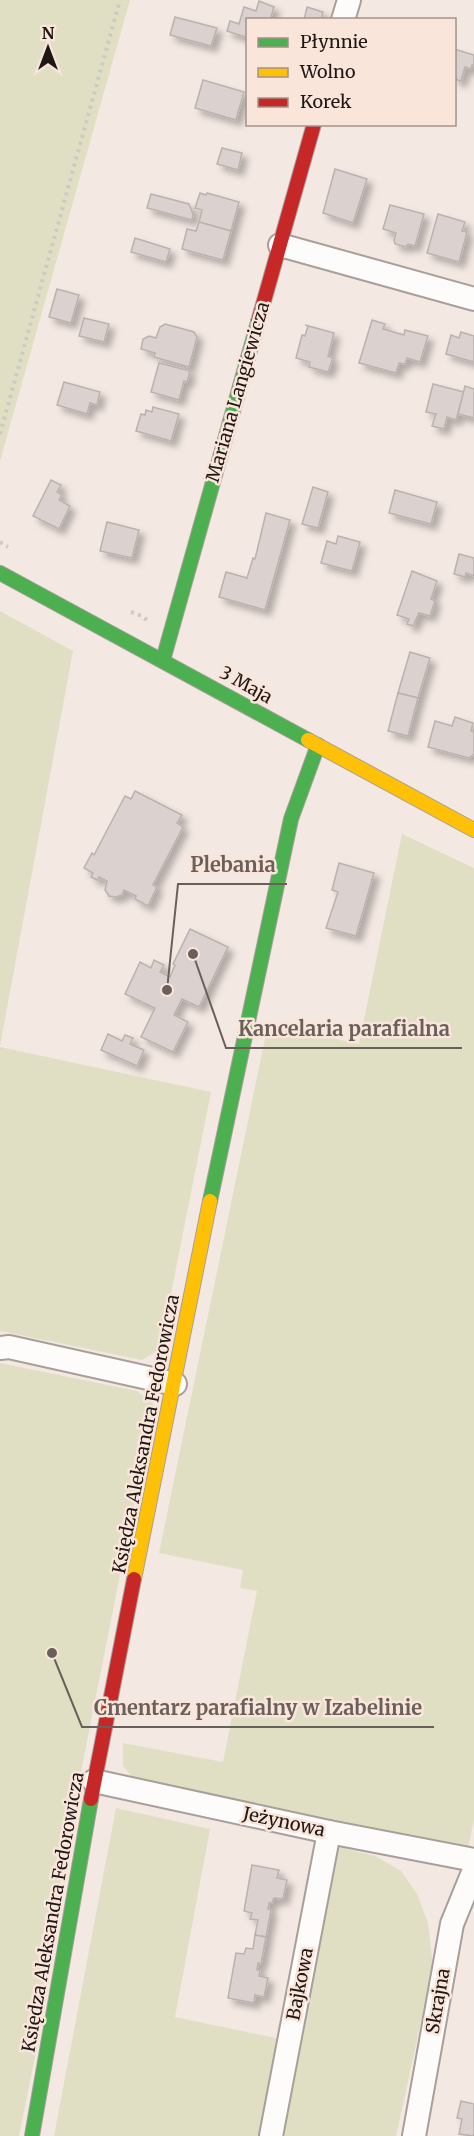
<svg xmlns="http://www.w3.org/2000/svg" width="474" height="2136" font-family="Merriweather,serif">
<defs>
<filter id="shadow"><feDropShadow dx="5.5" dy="5.5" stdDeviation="3" flood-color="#0004"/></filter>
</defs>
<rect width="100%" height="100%" fill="#f3e8e2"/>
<!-- green -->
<g fill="#e1dfc3">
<path d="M0,0H130L0,461Z"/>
<path d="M0,611L73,651L0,1046Z"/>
<path d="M402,834L474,868V1819L468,1848L218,1797L136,1782L123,1766V1743L223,1762L257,1591L240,1588L243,1570L159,1553L268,1024L359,1044Z"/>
<path d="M0,1047L211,1092L160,1349L142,1360L0,1331Z"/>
<path d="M0,1363L137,1391L154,1404L65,1852L38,2042L19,2136H0Z"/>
<path d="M116,1808L210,1829L175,2017L280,2039L261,2136H54Z"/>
<path d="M339,1847L375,1856L401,1871L417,1894L428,1923L433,1967L396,2136H281Z"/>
</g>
<!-- building -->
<g fill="#dbd1cf" stroke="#bbb2ae" stroke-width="1.5" filter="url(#shadow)">
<path d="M259,1L274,7L270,20H248V38L227,31L230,21L239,24L244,7L256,11Z"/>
<path d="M307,7L323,12L321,20H304Z"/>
<path d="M175,17L217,28L211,46L170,35Z"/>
<path d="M454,49L474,55V65H472L471,69L465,67L461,81L454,79Z"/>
<path d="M203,80L244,92L236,120L195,108Z"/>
<path d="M222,148L242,153L238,170L217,164Z"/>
<path d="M335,169L367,179L353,223L323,213Z"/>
<path d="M200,193L206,195L207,193L239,202L231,231L199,222L202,210L195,208Z"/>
<path d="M151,194L189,204L193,214L192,220L147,208Z"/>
<path d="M390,205L424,214L415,246L408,244L406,247L395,244L394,240L396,233L383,229Z"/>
<path d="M438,214L465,222L462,231L467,232L459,262L427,253Z"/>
<path d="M199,222L231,231L223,260L182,249L187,229L196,231Z"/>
<path d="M135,238L170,249L166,262L131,252Z"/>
<path d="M57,289L79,295L71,323L49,317Z"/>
<path d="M84,318L109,324L104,342L79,336Z"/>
<path d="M372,320L385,324L383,329L404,335L405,330L428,336L420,362L407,358L405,364L399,363L396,373L359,363Z"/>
<path d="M165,324L194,332L197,337L189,367L154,357L155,353L141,349L143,339L149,336L156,338L160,327Z"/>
<path d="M305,325L334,333L328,356L333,358L328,372L309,367L310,362L296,358L302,335L305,336L308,326Z"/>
<path d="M461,332L474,336V362L446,354L451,335L459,338Z"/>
<path d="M159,363L190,371L187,382L184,381L179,400L151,392Z"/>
<path d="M64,382L100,392L97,405L90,403L87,414L57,405Z"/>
<path d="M433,384L464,392L456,420L447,417L444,429L432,426L436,414L426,412Z"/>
<path d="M465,386L474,389V418L458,414Z"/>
<path d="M153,407L179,414L171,441L136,431L141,414L145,415L146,410L152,412Z"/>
<path d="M51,480L61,485L57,492L62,495L59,500L70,506L59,529L33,516Z"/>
<path d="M313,487L328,492L318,528L302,524Z"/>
<path d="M395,490L437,502L431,524L389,513Z"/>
<path d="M266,513L290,520L265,610L219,597L226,572L247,578L253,558L255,559Z"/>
<path d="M107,522L139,530L132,558L100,551Z"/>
<path d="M338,536L360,542L352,571L321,563L327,541L336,544Z"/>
<path d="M459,554L474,558V576L466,573L465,577L454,574Z"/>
<path d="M412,571L437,581L431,599L435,601L430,616L419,613L413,626L407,624L409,619L397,615Z"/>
<path d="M410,652L430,658L418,698L398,693Z"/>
<path d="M398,693L418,698L408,736L388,731Z"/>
<path d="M455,717L473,723L471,731L474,732V754L469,758L428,747L435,721L452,726Z"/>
<path d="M135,791L182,815L177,823L183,827L153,885L157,887L148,906L135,899L136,896L124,890L122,895L116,897L109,896L105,890L107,881L99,877L97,880L91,877L93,873L84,868L92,853L94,855L125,796L131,799Z"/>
<path d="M339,863L374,873L356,936L326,928L338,892L332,890Z"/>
<path d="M190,929L228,947L199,1007L182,999L174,1015L188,1022L173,1052L141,1037L155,1008L125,994L140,962L151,968L154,960L164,965L160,972L170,977L175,965L173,964Z"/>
<path d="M108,1034L122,1041L125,1035L133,1038L130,1044L144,1050L137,1066L101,1050Z"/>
<path d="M252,1865L279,1870L277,1878L287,1880L283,1899L274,1898L272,1903H269L268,1909L271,1910L266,1937L255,1935L258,1920L250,1919L252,1913L244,1911Z"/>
<path d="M255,1935L266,1937L261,1964L258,1963L257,1970H260L259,1976L268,1978L264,1997L255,1995L254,2003L228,1998L236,1953L244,1954L246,1948L253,1949Z"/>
<path d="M461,2101L474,2104V2136L459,2134L462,2119L457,2118Z"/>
</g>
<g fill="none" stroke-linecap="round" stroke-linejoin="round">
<!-- street casing -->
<g stroke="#a89f9b" stroke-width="26">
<g id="street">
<path d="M343,20L349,0"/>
<path d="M280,245L474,299"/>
<path d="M0,1348L9,1347L175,1384"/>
<path d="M94,1781L329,1832L474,1860"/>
<path d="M271,2136L329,1832"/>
<path d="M414,2136L452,1924L474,1870"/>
</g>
</g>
<!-- fast casing -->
<g stroke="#a89f9b" stroke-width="16">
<g id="fast">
<path d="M0,573L308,740"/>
<path d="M163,660L258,322"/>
<path d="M210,1201L291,819L318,745"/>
<path d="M32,2136L91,1799"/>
</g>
</g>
<!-- slow casing -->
<g stroke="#a89f9b" stroke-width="16">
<g id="slow">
<path d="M308,740L474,830"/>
<path d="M134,1579L210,1201"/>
</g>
</g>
<!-- jam casing -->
<g stroke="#a89f9b" stroke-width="16">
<g id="jam">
<path d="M258,322L314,124"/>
<path d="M91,1799L134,1579"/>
</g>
</g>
<!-- path -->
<g stroke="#cdc9c7" stroke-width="4" stroke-dasharray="3 4.5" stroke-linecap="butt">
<path d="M0,434L120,0"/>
<path d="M0,542L8,547"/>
<path d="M131,612L142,616L148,621"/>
</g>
<!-- street -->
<use href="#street" stroke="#fdfcfb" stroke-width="22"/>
<!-- fast -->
<use href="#fast" stroke="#4caf50" stroke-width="14"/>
<!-- slow -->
<use href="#slow" stroke="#ffc107" stroke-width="14"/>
<!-- jam -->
<use href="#jam" stroke="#c62828" stroke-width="14"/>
</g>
<g text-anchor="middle" stroke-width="5" stroke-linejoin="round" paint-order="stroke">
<!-- street labels -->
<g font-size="18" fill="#1e1713" stroke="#fae5db">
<text transform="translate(238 392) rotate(-74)" y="6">Mariana Langiewicza</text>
<text transform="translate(246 685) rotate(29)" y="6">3 Maja</text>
<text transform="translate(146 1434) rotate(-79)" y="6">Księdza Aleksandra Fedorowicza</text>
<text transform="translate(284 1822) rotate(12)" y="6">Jeżynowa</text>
<text transform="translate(53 1912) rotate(-80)" y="6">Księdza Aleksandra Fedorowicza</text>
<text transform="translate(300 1984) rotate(-79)" y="6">Bajkowa</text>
<text transform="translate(438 2001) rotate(-80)" y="6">Skrajna</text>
</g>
</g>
<!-- callouts -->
<path fill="none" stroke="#69605b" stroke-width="2" d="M167 990L178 884H287M193 954L226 1048H462M52 1653L82 1727H434"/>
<g fill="#69605b" stroke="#fae5db" stroke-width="2">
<circle cx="167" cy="990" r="6"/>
<circle cx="193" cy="954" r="6"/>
<circle cx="52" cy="1653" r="6"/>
</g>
<g font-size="20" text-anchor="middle" font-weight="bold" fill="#69605b" stroke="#fae5db" stroke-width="5" stroke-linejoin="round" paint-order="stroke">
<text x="233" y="872">Plebania</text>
<text x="344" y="1036">Kancelaria parafialna</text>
<text x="258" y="1715">Cmentarz parafialny w Izabelinie</text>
</g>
<!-- legend -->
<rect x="246" y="18" width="210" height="108" fill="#fae5db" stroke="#a2938b" stroke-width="1.5"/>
<rect x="258" y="38" width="30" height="9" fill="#4caf50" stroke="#a2938b" stroke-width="1.5"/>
<text x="300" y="48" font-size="18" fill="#1e1713">Płynnie</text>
<rect x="258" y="68" width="30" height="9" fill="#ffc107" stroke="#a2938b" stroke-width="1.5"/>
<text x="300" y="78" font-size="18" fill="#1e1713">Wolno</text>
<rect x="258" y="98" width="30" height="9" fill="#c62828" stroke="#a2938b" stroke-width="1.5"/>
<text x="300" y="108" font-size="18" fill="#1e1713">Korek</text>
<!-- north arrow -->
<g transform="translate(48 48)" stroke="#fae5db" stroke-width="4.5" paint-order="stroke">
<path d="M0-4.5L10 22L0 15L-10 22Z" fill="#1e1713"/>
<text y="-9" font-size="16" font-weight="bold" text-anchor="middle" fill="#1e1713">N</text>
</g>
</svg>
